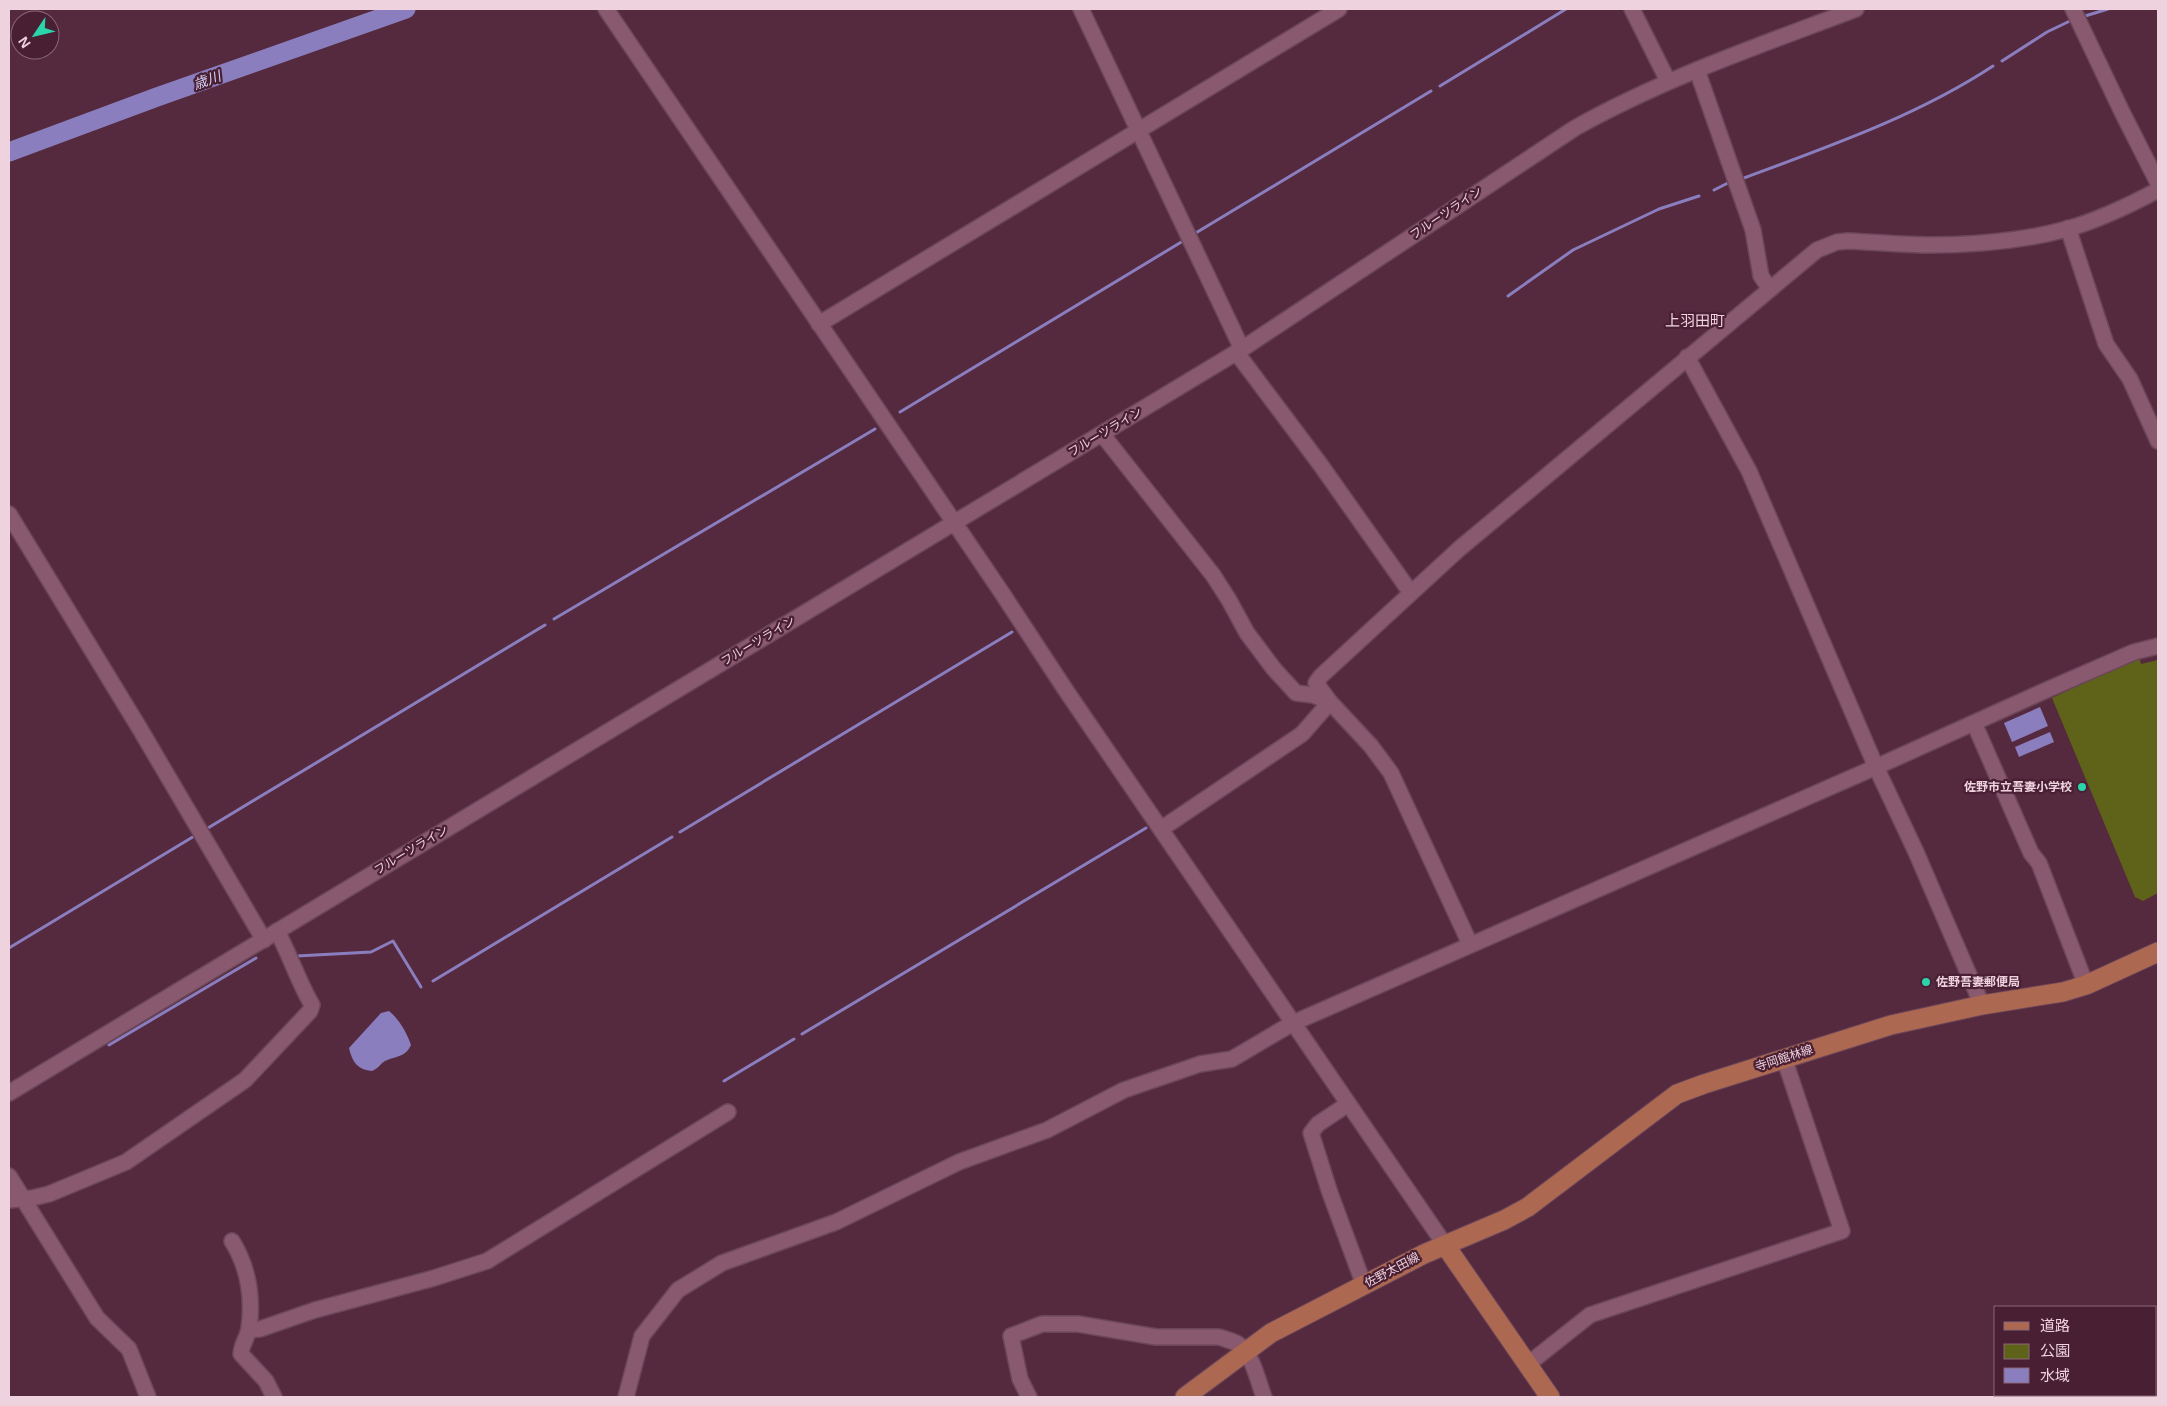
<svg xmlns="http://www.w3.org/2000/svg" width="2167" height="1406" font-family="Arial,'Noto Sans JP',sans-serif">
<rect width="100%" height="100%" fill="#55293e"/>
<!-- green -->
<path fill="#5f6219" d="M2139,657L2141,664L2158,660V893L2143,901L2135,897L2052,698Z"/>
<!-- water -->
<g fill="#8a7ebf">
<path d="M2040,707L2048,726L2012,742L2004,723Z"/>
<path d="M2050,732L2054,742L2019,757L2015,747Z"/>
<path d="M389,1011C399,1019 407,1033 411,1045C405,1058 395,1056 385,1061C380,1064 378,1069 372,1071C358,1070 352,1062 349,1048L381,1013Z"/>
</g>
<g fill="none" stroke-linecap="round" stroke-linejoin="round">
<!-- stream -->
<g stroke="#8a7ebf" stroke-width="3">
<path d="M2085,16L2108,9"/>
<path d="M2002,61L2047,32L2072,20"/>
<path d="M1440,86L1566,9"/>
<path d="M1744,178C1830,146 1917,116 1993,66"/>
<path d="M1714,190L1728,183"/>
<path d="M1194,234L1431,91"/>
<path d="M1508,296L1573,250L1659,209L1699,196"/>
<path d="M900,412L1183,241"/>
<path d="M554,619L875,429"/>
<path d="M208,828L545,625"/>
<path d="M680,832L1012,632"/>
<path d="M9,948L196,835"/>
<path d="M297,956L371,952L393,941L421,987"/>
<path d="M433,981L672,837"/>
<path d="M802,1034L1146,828"/>
<path d="M109,1045L256,958"/>
<path d="M724,1081L794,1039"/>
</g>
<!-- river -->
<path stroke="#8a7ebf" stroke-width="19" d="M9,152L157,97L406,9"/>
<!-- minor casing -->
<g stroke="#6b4659" stroke-width="18">
<g id="minor">
<path d="M606,9L1002,593L1067,692L1445,1245"/>
<path d="M1081,9L1242,349"/>
<path d="M1632,9L1668,81"/>
<path d="M2073,9L2122,112L2158,183"/>
<path d="M1697,70L1753,230L1761,276L1770,289"/>
<path d="M2068,228L2106,344L2130,379L2158,441"/>
<path d="M819,324L1339,9"/>
<path d="M1236,352L1320,464L1411,593"/>
<path d="M1687,357L1749,471L1876,767L1916,852L1982,1005"/>
<path d="M1102,434L1213,575L1229,600L1247,633L1274,669L1296,693L1313,695L1330,702L1371,746L1391,773L1470,944"/>
<path d="M9,514L140,729L264,940"/>
<path d="M1974,723L2031,853L2039,863L2086,985"/>
<path d="M1161,829L1302,734L1330,702L1316,683L1321,676L1459,549L1817,250L1837,242L1848,241C1875,242 1901,245 1928,245C1974,245 2023,241 2067,229C2099,220 2130,205 2158,190"/>
<path d="M9,1093L1242,349L1575,128C1664,78 1761,45 1856,9"/>
<path d="M1348,1104L1318,1124L1311,1133L1330,1193L1364,1285"/>
<path d="M9,1176L97,1318L129,1349L148,1397"/>
<path d="M9,1200L32,1198L49,1194L126,1162L245,1080L310,1011L312,1005C298,981 290,955 277,931"/>
<path d="M232,1241C248,1267 253,1298 249,1328C248,1337 241,1345 241,1354L266,1381L274,1397"/>
<path d="M249,1330L260,1329L315,1310L434,1278L487,1261L728,1112"/>
<path d="M1527,1365L1590,1315L1842,1231L1784,1058"/>
<path d="M626,1397L642,1336L678,1290L722,1263L836,1222L959,1162L1047,1130L1124,1090L1200,1064L1232,1059L1293,1023L1876,767L2042,692L2134,652L2158,646"/>
<path d="M1029,1397L1020,1379L1011,1336L1042,1324H1078L1156,1337H1219C1225,1339 1233,1341 1238,1344C1253,1354 1258,1382 1264,1397"/>
</g>
</g>
<!-- major casing -->
<g stroke="#6b4659" stroke-width="21">
<g id="major">
<path d="M1445,1245L1550,1397"/>
<path d="M1185,1397L1271,1333L1424,1254L1504,1220L1528,1207L1677,1094L1704,1084L1891,1025L1982,1005L2063,992L2086,985L2158,952"/>
</g>
</g>
<!-- minor -->
<use href="#minor" stroke="#89596f" stroke-width="15"/>
<!-- major -->
<use href="#major" stroke="#ac6851" stroke-width="19"/>
</g>
<!-- markers -->
<g fill="#2bd5ac" stroke="#491f34" stroke-width="2">
<circle cx="2082" cy="787" r="5"/>
<circle cx="1926" cy="982" r="5"/>
</g>
<g text-anchor="middle" stroke-width="4.5" stroke-linejoin="round" paint-order="stroke">
<!-- street labels -->
<g font-size="12" fill="#eed2dd" stroke="#491f34">
<text transform="translate(1446 213) rotate(-34)" y="4">フルーツライン</text>
<text transform="translate(1105 432) rotate(-31)" y="4">フルーツライン</text>
<text transform="translate(758 641) rotate(-31)" y="4">フルーツライン</text>
<text transform="translate(411 850) rotate(-31)" y="4">フルーツライン</text>
<text transform="translate(1784 1058) rotate(-18)" y="4">寺岡館林線</text>
<text transform="translate(1392 1270) rotate(-28)" y="4">佐野太田線</text>
</g>
<!-- poi labels -->
<g font-size="12" font-weight="bold" fill="#eed2dd" stroke="#491f34" text-anchor="end">
<text x="2072" y="791">佐野市立吾妻小学校</text>
<text x="1936" y="986" text-anchor="start">佐野吾妻郵便局</text>
</g>
<!-- water labels -->
<g font-size="14" font-style="italic" fill="#dcd7fc" stroke="#491f34">
<text transform="translate(207 80) rotate(-20)" y="5">歳川</text>
</g>
<!-- quarter labels -->
<g font-size="15" fill="#eed2dd" stroke="#491f34">
<text x="1695" y="326">上羽田町</text>
</g>
</g>
<!-- border -->
<rect width="2167" height="1406" fill="none" stroke="#eed2dd" stroke-width="20"/>
<!-- legend -->
<rect x="1994" y="1306" width="162" height="90" fill="#491f34" stroke="#8b6778"/>
<rect x="2004" y="1322" width="25" height="8" fill="#ac6851" stroke="#8b6778"/>
<text x="2040" y="1331" font-size="15" fill="#eed2dd">道路</text>
<rect x="2004" y="1344" width="25" height="15" fill="#5f6219" stroke="#8b6778"/>
<text x="2040" y="1356" font-size="15" fill="#eed2dd">公園</text>
<rect x="2004" y="1368" width="25" height="15" fill="#8a7ebf" stroke="#8b6778"/>
<text x="2040" y="1381" font-size="15" fill="#eed2dd">水域</text>
<!-- north arrow -->
<g transform="translate(35 35) rotate(235)"><circle r="24" fill="#491f34" stroke="#8b6778"/>
<path d="M0-4L9 19L0 12L-9 19Z" fill="#2bd5ac"/>
<text y="-8" font-size="14" font-weight="bold" text-anchor="middle" fill="#eed2dd">N</text>
</g>
</svg>
